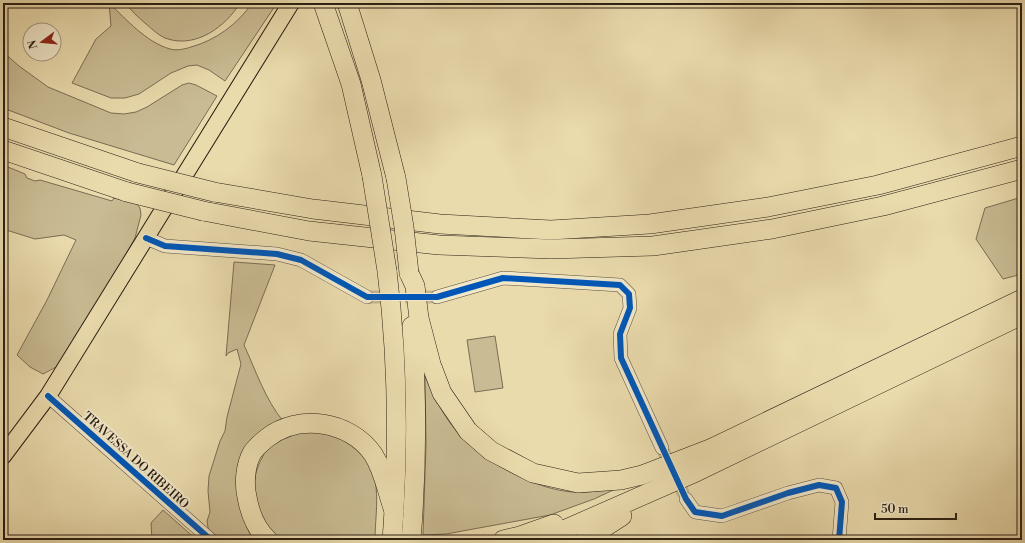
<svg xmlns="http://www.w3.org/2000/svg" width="1025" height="543" font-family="'Libre Bodoni',serif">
<rect width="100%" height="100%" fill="#eadbad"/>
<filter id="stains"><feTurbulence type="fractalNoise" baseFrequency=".005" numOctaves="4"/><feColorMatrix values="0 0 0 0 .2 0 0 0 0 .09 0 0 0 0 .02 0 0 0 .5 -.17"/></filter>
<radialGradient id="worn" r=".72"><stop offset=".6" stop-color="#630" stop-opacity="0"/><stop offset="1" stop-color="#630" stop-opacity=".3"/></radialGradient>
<!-- green -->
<g fill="#c9bb93" stroke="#7a6d54">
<path d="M109,3C127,20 146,42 170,49C176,51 185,49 191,47C216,40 238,24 252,3H277L225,81L209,70L197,65L188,66L171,73L139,94L125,98H111L72,83L96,39L111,26Z"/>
<path d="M126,3H240C226,26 197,48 168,39C160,37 152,29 145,23C138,17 131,11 126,3Z"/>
<path d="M3,52L19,66L48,87L111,113L124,114L136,112L147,107L182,85L189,83L196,85L217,96L174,165L69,133L3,108Z"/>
<path d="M3,165L25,174L27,178L35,181L40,180L112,201L114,198L135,202L140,208L141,215L135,238L86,327L58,366L43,374L30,367L17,355L47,300L76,240L64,235L35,239L3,229Z"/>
<path d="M1022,197V274L1003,279L976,239L985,208Z"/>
<path d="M234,262L275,265L244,345C256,371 265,399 283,421L251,447L242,506L249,532L255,540H210L207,521L210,512L208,491L209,476L220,441L225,431L227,417L241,364L237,349L228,353L226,356Z"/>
<path d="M495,336L503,388L475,392L467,340Z"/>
<path d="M425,376C434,397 444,417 459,434C483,462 537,490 573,492C590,493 606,490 622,486L594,499L550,515L446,534L423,535L426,445Z"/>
<path d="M313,430C339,435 358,441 370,467C372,473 376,481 376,487C378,504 375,523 375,540H281C277,538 274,533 270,530C253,510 249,481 262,458C265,451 271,443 278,439C288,433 301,432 313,430Z"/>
<path d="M163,510L197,540H152L151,523Z"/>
</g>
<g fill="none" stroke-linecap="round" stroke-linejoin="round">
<!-- minor-tunnel -->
<g stroke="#c4b58e" stroke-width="13" stroke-dasharray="13 6" stroke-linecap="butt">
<path d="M367,297H437"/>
<path d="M662,448L686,499"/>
</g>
<!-- minor casing -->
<g stroke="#5a4e3a" stroke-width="14">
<g id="minor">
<path d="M146,238L165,246L277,254L301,260L367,297"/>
<path d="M437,297L503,278L620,285L629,294L630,308L620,334L621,358L662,448"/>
<path d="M48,396L211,540"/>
<path d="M686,499L695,512L722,516L788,493L819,485L836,488L842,502L839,540"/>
</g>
</g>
<!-- major casing -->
<g stroke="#2a1f14" stroke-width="18">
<path id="major" d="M3,456L48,396L291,3"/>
</g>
<!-- highway casing -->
<g stroke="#2a1f14" stroke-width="20">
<g id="highway">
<path d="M323,3L351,84L372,176"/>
<path d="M347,3L371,80L396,178"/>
<path d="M3,127L138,173"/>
<path d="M3,150L127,192"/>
<path d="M214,192L313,209L440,224L551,230L650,224L768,207L878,185L1022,146"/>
<path d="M203,211L309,231L439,245L551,249L653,246L772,229L883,206L1022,169"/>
<path d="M387,271C398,360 399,450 392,540"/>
<path d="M409,273L415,286L419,318L431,364L442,393L468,431L491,451L533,473L578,483L621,480L642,475L712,448L1022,299"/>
<path d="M268,540C256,529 250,514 247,497C244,484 245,466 252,453C256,447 262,442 267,438C299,413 350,421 373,454C384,471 387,492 394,511"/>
<path d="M411,540C417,469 417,397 412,326"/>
<path d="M503,540L520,536L554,524"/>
<path d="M541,540L696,472L1022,315"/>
<path d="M585,540L622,516"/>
</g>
</g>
<!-- minor -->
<use href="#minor" stroke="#f1e8ca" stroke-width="13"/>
<!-- major -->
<use href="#major" stroke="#eadbad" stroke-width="16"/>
<!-- highway -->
<use href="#highway" stroke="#eadbad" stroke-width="19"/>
<!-- highway-bridge casing -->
<g stroke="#2a1f14" stroke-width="20" stroke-linecap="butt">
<g id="highway-bridge">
<path d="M138,173L214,192"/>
<path d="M372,176L387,271"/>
<path d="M396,178L404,227L409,273"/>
<path d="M127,192L203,211"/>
</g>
</g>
<!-- highway-bridge -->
<use href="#highway-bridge" stroke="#eadbad" stroke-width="19"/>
<!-- cycleway casing -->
<g stroke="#f1e8ca" stroke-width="8">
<g id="cycleway">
<path d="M146,238L165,246L277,254L301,260L367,297H437L503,278L620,285L629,294L630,308L620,334L621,358L686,499L695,512L722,516L788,493L819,485L836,488L842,502L839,540"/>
<path d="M48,396L211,540"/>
</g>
</g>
<!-- cycleway -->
<use href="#cycleway" stroke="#0057b8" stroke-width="6"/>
</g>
<g text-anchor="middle" stroke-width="4" stroke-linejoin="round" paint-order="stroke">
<!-- street labels -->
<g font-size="12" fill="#2a1f14" stroke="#f1e8ca">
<text transform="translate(136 460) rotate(42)" y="4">TRAVESSA DO RIBEIRO</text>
</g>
</g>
<!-- margin -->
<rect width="1025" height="543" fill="none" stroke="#eadbad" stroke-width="16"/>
<rect x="4" y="4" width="1017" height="535" fill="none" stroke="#2a1f14" stroke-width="2"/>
<rect x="8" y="8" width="1009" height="527" fill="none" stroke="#2a1f14"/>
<!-- north arrow -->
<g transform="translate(42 42) rotate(254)"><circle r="19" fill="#f1e8ca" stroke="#a19881"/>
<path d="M0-3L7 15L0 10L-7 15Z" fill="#8f2418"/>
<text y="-6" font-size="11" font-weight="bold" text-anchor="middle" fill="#2a1f14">N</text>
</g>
<!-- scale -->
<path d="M875 513v6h81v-6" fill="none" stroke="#2a1f14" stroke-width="2"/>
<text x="881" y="513" font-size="12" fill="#2a1f14" stroke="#f1e8ca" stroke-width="3" paint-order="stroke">50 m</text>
<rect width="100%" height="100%" filter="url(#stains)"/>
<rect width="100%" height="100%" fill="url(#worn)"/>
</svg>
